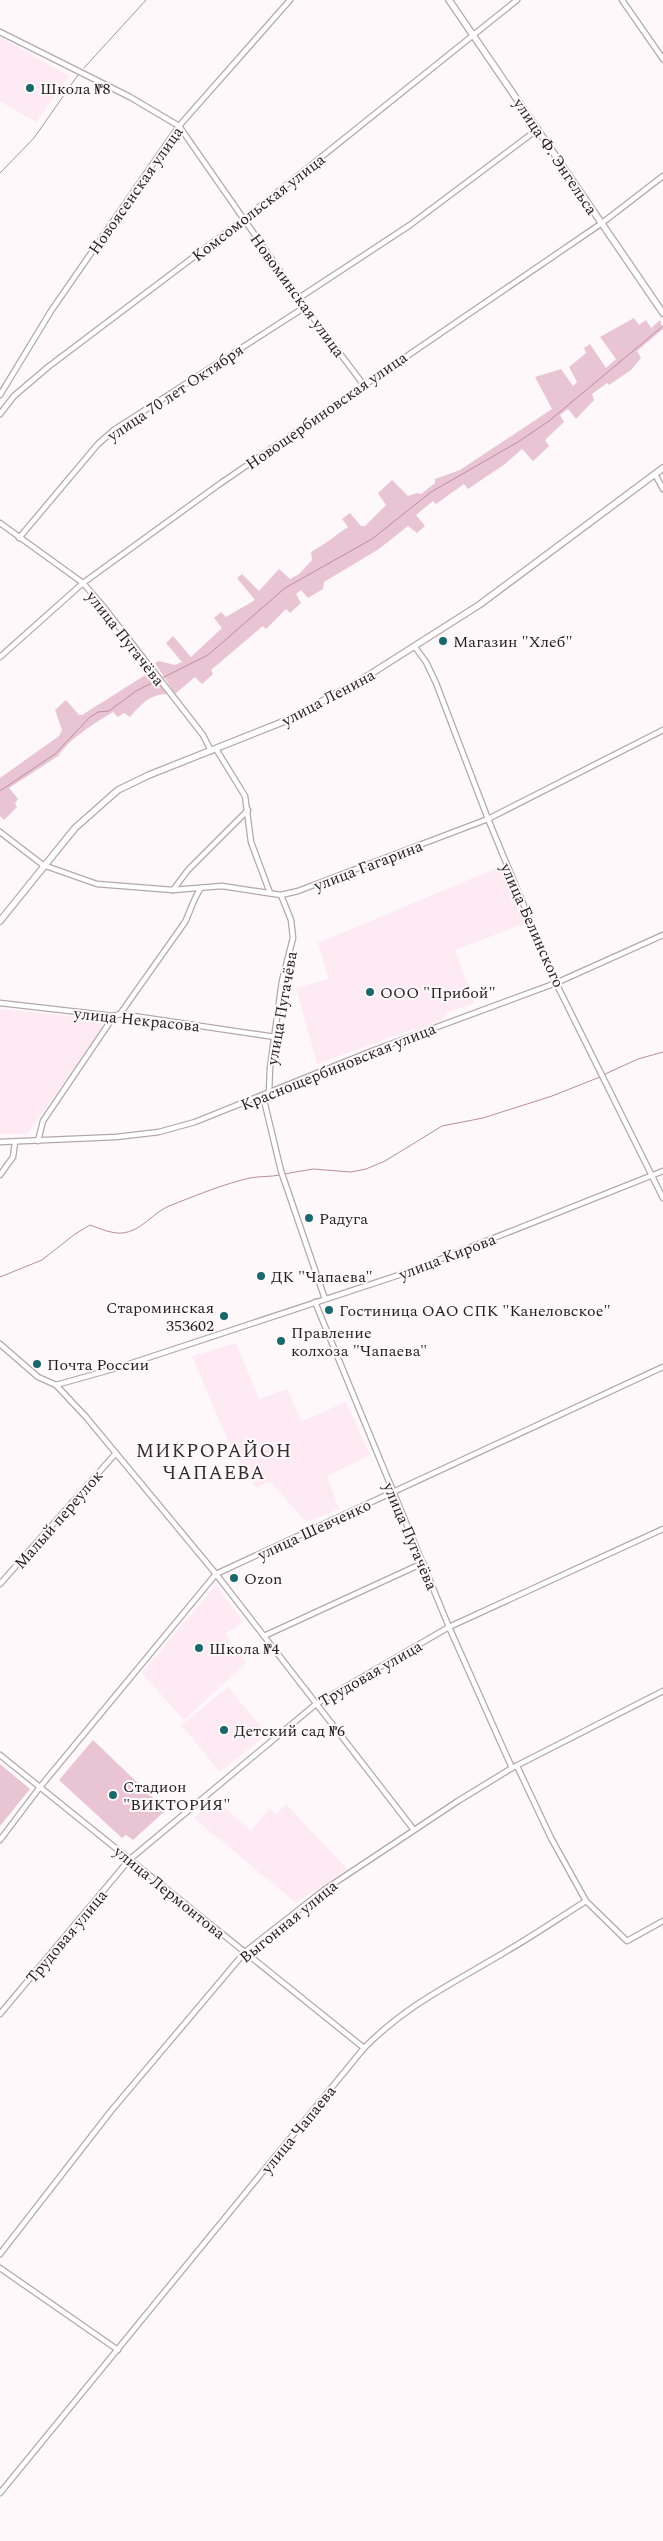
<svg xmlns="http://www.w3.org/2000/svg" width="663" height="2541" font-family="Spectral,serif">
<rect width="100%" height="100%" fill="#fff8fb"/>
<!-- built -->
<g fill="#fdeaf2">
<path d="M0,37L69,76L36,122L0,101Z"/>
<path d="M502,866L526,923L455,950L474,1003L446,1013L442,1020L416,1030H411L317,1064L296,988L329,979L318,943Z"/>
<path d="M0,1009L101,1019L103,1028L27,1134H0Z"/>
<path d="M236,1343L259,1399L287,1389L302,1421L346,1402L370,1455L327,1476L339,1509L306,1522L270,1481L256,1488L231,1448L192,1356Z"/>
<path d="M216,1585L243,1622L225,1634L246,1663L184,1720L142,1673Z"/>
<path d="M228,1687L267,1734L220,1772L181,1725Z"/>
<path d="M215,1799L251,1831L270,1808L276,1815L286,1804L347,1869L296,1903L194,1818Z"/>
</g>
<!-- green -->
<g fill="#e9c5d4">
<path d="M634,318L639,325L646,320L651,328L660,320L663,329L637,351L641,358L631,370L609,385L607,383L592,394L594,400L576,419L568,409L560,415L564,422L545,440L549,446L533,461L522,449L505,464L468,489L464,484L436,504L433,501L416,515L425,526L417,533L408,526L379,549L324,582L323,589L308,598L301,590L296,594L301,603L290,613L286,609L266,629L263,626L211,670L213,674L202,684L195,677L175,694L155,663L159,661L175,665L182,662L166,643L173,636L191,657L222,628L214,618L221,612L226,617L255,600L237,578L242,574L259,591L279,569L290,579L299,574L312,560L311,552C325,544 335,536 348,527L342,519L350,513L361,526H365L386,505L378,493L392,480L408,496L417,493L421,494L435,483V479L460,470L552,409L535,377L561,369L573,386L577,382L569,367L586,353L584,348L590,344L606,368L616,359L600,337Z"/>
<path d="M151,668L170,694C151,693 141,704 130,717L124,713L118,717L113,712C95,723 70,738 58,756L9,788L18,799L15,803L17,807L4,820L0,816V778L59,736L62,730L55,710L66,700L79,715H82L147,674Z"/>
<path d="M93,1740L166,1810L133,1840L126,1835L122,1838L59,1780Z"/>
<path d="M0,1764L30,1789L0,1826Z"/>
</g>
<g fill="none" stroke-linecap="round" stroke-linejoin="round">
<!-- stream -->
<g stroke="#b98ea0" stroke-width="1">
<path d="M84,68L146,0"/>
<path d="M0,173L34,138L78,75"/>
<path d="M0,791L55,754L90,717L98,712L109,711L136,691L208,655L285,588L372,539L431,492L518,442L549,421L663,326"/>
<path d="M603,1075L638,1059L663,1052"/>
<path d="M284,1174L313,1169L351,1172L366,1169L385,1161L442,1126L483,1118L552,1096L600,1077"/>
<path d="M0,1277L42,1260L75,1234L90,1225C101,1229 112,1234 123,1233C141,1231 153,1213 169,1206C195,1196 223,1184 250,1178C260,1176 270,1177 280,1175"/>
</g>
<!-- minor casing -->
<g stroke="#b2a8ac" stroke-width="7">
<g id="minor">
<path d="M622,0L663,59"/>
<path d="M0,32L130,97L179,126L305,307L363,384"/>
<path d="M299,298L410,225L538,129"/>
<path d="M0,395L51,311L179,126L290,0"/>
<path d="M0,414L14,396L48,367L244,219L517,0"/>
<path d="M655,474L663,489"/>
<path d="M0,523L83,583L102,605L203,735L211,751"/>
<path d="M19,538L98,444L114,430L305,307"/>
<path d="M415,647L426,662L436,683L488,819L556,983L663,1198"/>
<path d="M0,657L83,583L221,483L602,223L663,176"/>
<path d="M216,749L245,796L251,842L270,893"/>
<path d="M0,832L43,865L97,884L173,890L222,886L281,895L298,891L488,819L663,730"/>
<path d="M173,890L188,870L248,810"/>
<path d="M0,1003L114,1016L120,1014L275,1037"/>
<path d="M120,1014L185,922C191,910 193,899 201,888"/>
<path d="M269,1093L270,1068L282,981L293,938L291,920L281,895"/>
<path d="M263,1096L281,1171L325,1299"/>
<path d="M38,1141L43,1121L114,1016"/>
<path d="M0,1142L116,1137L159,1132L195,1122L372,1051L556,983L663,935"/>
<path d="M0,1175L13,1157L15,1142"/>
<path d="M315,1302L449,1627L512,1768"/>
<path d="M0,1344L38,1377L56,1385L86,1417L216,1574L414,1830"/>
<path d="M56,1385L120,1367L408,1272L663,1171"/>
<path d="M0,1584L116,1453"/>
<path d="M264,1636L423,1563"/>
<path d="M0,1755L364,2048"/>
<path d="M517,1766L551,1838L586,1901"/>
<path d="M0,1840L40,1787L216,1574L663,1367"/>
<path d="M0,2014L129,1860L316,1704L449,1627L663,1529"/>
<path d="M0,2254L111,2111L245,1952L324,1890L458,1801L512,1768L663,1691"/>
<path d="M0,2268L118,2350"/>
<path d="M0,2493L364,2048C409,2003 452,1984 505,1952C533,1936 559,1918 586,1901L627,1941L663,1921"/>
</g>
</g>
<!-- major casing -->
<g stroke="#b2a8ac" stroke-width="8">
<g id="major">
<path d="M449,0L663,313"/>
<path d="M0,921L75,828L118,790L149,775L285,721L358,682L479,605L663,468"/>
</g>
</g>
<!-- minor -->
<use href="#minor" stroke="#fff" stroke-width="4.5"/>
<!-- major -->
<use href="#major" stroke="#fff" stroke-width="5.5"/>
</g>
<!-- markers -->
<g fill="#1a676c" stroke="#fff8fb" stroke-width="2">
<circle cx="30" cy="88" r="5"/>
<circle cx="443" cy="641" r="5"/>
<circle cx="370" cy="992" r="5"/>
<circle cx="309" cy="1218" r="5"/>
<circle cx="261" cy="1276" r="5"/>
<circle cx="329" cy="1310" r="5"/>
<circle cx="224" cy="1316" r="5"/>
<circle cx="281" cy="1341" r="5"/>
<circle cx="37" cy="1364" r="5"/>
<circle cx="234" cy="1578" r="5"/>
<circle cx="199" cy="1648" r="5"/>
<circle cx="224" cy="1730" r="5"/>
<circle cx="113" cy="1795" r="5"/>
</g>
<g text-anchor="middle" stroke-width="4" stroke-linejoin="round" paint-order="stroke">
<!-- poi labels -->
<g font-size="16" fill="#221f20" stroke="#fff8fb" text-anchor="start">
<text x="40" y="94">Школа №8</text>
<text x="453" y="647">Магазин "Хлеб"</text>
<text x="380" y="998">ООО "Прибой"</text>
<text x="319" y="1224">Радуга</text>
<text x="271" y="1282">ДК "Чапаева"</text>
<text x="214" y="1313" text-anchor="end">Староминская<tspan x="214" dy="18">353602</tspan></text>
<text x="339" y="1316">Гостиница ОАО СПК "Канеловское"</text>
<text x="291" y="1338">Правление<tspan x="291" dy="18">колхоза "Чапаева"</tspan></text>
<text x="47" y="1370">Почта России</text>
<text x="244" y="1584">Ozon</text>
<text x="209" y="1654">Школа №4</text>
<text x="234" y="1736">Детский сад №6</text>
<text x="123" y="1792">Стадион<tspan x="123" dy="18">"ВИКТОРИЯ"</tspan></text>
</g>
<!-- street labels -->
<g font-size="16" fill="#221f20" stroke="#fff8fb">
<text transform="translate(556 156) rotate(56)" y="6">улица Ф. Энгельса</text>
<text transform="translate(135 190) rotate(-55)" y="6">Новоясенская улица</text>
<text transform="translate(258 207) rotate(-38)" y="6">Комсомольская улица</text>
<text transform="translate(298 295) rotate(54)" y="6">Новоминская улица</text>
<text transform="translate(175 392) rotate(-34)" y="6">улица 70 лет Октября</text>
<text transform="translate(326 410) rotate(-35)" y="6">Новощербиновская улица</text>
<text transform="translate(126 638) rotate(52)" y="6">улица Пугачёва</text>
<text transform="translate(328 697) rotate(-28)" y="6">улица Ленина</text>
<text transform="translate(368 865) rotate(-21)" y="6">улица Гагарина</text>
<text transform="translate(533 925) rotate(66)" y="6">улица Белинского</text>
<text transform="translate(281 1008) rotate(-80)" y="6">улица Пугачёва</text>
<text transform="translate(137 1019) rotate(6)" y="6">улица Некрасова</text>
<text transform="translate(338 1066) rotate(-22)" y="6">Краснощербиновская улица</text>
<text transform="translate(447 1256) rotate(-21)" y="6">улица Кирова</text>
<text transform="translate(58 1519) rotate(-49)" y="6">Малый переулок</text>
<text transform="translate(314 1529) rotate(-25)" y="6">улица Шевченко</text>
<text transform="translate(411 1536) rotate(67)" y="6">улица Пугачёва</text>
<text transform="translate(370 1673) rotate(-30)" y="6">Трудовая улица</text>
<text transform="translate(170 1892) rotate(39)" y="6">улица Лермонтова</text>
<text transform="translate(288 1921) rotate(-39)" y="6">Выгонная улица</text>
<text transform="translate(66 1936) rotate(-50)" y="6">Трудовая улица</text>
<text transform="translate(298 2129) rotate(-51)" y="6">улица Чапаева</text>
</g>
<!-- quarter labels -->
<g font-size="19" letter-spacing="1" fill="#322b2e" stroke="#fff8fb">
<text x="214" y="1457">МИКРОРАЙОН<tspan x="214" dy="22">ЧАПАЕВА</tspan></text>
</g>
</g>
</svg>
